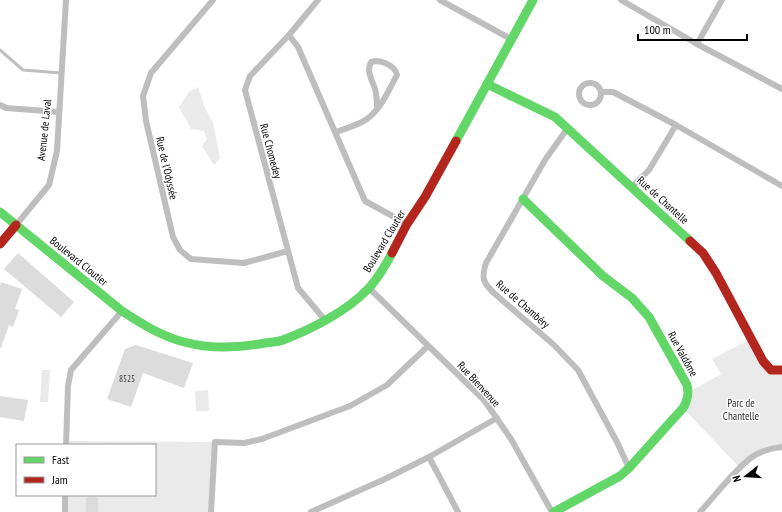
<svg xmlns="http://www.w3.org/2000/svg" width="782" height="512" font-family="'PT Sans Narrow',sans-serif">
<rect width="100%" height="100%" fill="#fff"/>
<!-- green -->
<g fill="#eaeaea">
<path d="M198,87L205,108L213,123L220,158L214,165L202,146L207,139L204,131L191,129L179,107L189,92Z"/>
<path d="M751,339L763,361L782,370V447L764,451L740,468L683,408L689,392L721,374L712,359Z"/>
<path d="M42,370H50L48,402H40Z"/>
<path d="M208,390L209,411H196L195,391Z"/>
<path d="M67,441L215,442L211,512H65V495H155V445H66Z"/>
</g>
<!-- building -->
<g fill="#dcdcdc">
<path d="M18,253L74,302L61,317L4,269Z"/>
<path d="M1,282L22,289L15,309L19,310L13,327L9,325L1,348H0V286Z"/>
<path d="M136,345L193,363L184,388L143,373L131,407L107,399L125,349Z"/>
<path d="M0,396L28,400L24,421L0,417Z"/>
<rect x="86" y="497" width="12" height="15"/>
</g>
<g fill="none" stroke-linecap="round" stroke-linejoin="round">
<!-- lane -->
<path stroke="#bebebe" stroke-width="3" d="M0,50L23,70L61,73"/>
<!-- street -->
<g stroke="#bebebe" stroke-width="6">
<path d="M213,0L151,73L143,96L146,121L173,237L180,250L191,259L244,263L288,251"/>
<path d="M318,0L289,35L250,76L245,90L298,288L325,320"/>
<path d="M440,0L511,39"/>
<path d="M621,0L697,44L782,89"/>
<path d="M289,35L298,47L365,201L407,224"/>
<path d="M697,44L722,0"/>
<circle cx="590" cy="94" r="11"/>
<path d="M601,92H613L676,125L782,186"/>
<path d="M0,105L6,108L59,112"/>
<path d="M567,129L545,160L486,263C481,278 483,283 495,294L554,345L578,370L617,442L629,468"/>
<path d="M336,132C345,129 354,126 362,122C379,114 388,91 397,75C395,65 380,59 371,62C366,72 372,79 375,89C377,96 377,102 377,109"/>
<path d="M631,188L649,170L676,125"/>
<path d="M16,225L49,185L57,151L66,0"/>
<path d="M369,288L484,400L511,439L552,512"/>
<path d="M66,445L68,386L71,370L122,311"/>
<path d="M429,457L458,512"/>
<path d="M65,512V495"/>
<path d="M211,512L215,442L244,443L262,439L350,406L387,385L428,346"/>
<path d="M311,512L385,479L429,457L497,418"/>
<path d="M700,512C716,495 734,470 752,457C761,451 772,448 782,447"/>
</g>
<!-- fast -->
<g stroke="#63d668" stroke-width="9">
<path d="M487,84L555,117L690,241"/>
<path d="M456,141L533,0"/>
<path d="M523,199L603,276L632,298L649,317L687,385C689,394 688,400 683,408L629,468L620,476L554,512"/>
<path d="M0,212L122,311C142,324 161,336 184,342C210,349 239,348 265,343C271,342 278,342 283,340C312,329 347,311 368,289C376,281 387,263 392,253"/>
</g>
<!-- jam -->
<g stroke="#b3261e" stroke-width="9">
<path d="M690,241L703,253L716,273L763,361L771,370H782"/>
<path d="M0,244L16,225"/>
<path d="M392,253L407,224L425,197L456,141"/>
</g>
</g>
<g text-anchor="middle" stroke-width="3" stroke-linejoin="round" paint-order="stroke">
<!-- number labels -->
<g font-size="9" fill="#373737">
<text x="127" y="382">8525</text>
</g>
<!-- street labels -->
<g font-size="11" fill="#000" stroke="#fff">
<text transform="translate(44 130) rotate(-84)" y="4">Avenue de Laval</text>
<text transform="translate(271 151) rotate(75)" y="4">Rue Chomedey</text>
<text transform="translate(167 168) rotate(77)" y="4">Rue de l'Odyssée</text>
<text transform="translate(663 200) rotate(42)" y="4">Rue de Chantelle</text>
<text transform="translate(384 241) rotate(-59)" y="4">Boulevard Cloutier</text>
<text transform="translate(79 261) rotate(39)" y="4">Boulevard Cloutier</text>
<text transform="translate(523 304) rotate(41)" y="4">Rue de Chambéry</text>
<text transform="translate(683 354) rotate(61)" y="4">Rue Valdôme</text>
<text transform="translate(479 384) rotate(47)" y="4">Rue Bienvenue</text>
</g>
<!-- park labels -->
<g font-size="11" fill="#2f2f2f" stroke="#fff">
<text x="741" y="407">Parc de<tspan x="741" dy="13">Chantelle</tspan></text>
</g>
</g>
<!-- legend -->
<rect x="16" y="444" width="140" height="52" fill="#ffffff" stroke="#999999"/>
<rect x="24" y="457" width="20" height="6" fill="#63d668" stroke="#999999"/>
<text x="52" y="464" font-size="12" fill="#000000">Fast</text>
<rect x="24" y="477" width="20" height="6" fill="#b3261e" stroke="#999999"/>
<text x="52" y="484" font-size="12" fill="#000000">Jam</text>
<!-- north arrow -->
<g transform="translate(746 476) rotate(253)" stroke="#ffffff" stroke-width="3" paint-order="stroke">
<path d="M0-3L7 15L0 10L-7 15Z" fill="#000000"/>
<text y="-6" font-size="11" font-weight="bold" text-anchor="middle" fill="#000000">N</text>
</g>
<!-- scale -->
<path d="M638 34v6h109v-6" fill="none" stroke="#000000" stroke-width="2"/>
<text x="644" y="34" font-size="12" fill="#000000" stroke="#ffffff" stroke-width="3" paint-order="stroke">100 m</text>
</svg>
